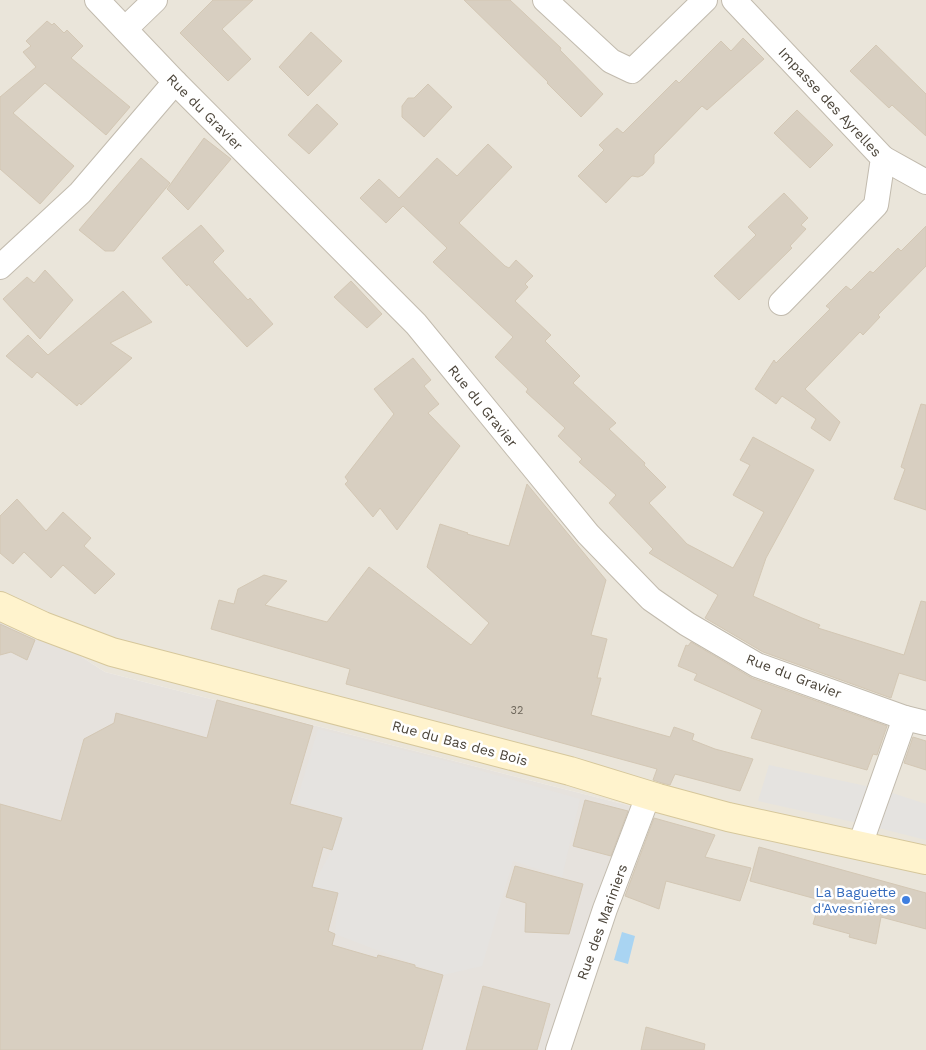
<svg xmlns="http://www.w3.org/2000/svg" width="926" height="1050" font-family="'Work Sans',sans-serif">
<rect width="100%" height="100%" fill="#f6f3ec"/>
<!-- residential -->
<path fill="#eae5da" d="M0,0H926V1050H547L635,807L105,672L0,604Z"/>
<!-- industrial -->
<path fill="#e6e2dd" d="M0,604L105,672L635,807L548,1050H0Z"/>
<!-- parking -->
<g fill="#e5e3e0">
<path d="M318,729L450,762L580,799L562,877L513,861L482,966L443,975L335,934L338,893L312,887L332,850L341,818L296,803Z"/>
<path d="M769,765L880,789L926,804V840L867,825L758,801Z"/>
</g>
<!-- water -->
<path fill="#a9d4f2" d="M622,932L635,936L628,964L614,960Z"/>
<!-- building -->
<g fill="#d8cfc1" stroke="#d3c7b4">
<path d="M213,0H253L222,29L251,59L228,81L180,33Z"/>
<path d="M464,0H510L561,48L560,50L603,94L581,117L547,83L548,82Z"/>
<path d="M47,21L52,25L54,23L64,33L67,30L83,46L71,58L130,107L106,135L45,83L13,113L74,166L40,204L0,169V97L36,67L23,52L31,46L26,41Z"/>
<path d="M311,32L342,61L308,96L279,67Z"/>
<path d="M743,38L764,59L707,110L702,106L654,155V163L643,175L638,177L632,176L606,203L578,176L604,150L599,145L617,128L623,133L676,80L679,83L721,41L731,51Z"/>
<path d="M876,45L926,94V136L892,105L889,108L850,71Z"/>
<path d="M428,84L452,107L424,137L402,117V106L408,98H414Z"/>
<path d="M317,104L338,124L309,154L288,135Z"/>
<path d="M797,110L833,145L810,168L774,133Z"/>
<path d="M204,138L231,159L188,210L167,189Z"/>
<path d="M488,144L512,167L459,223L505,266L509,268L516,260L533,276L525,284L528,287L515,301L551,335L545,341L580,376L573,383L616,423L609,429L645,463L644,465L666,487L649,503L687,544L733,568L764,512L733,495L750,465L740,460L753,437L814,470L766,558L753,596L802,618L820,625L818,628L904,655L921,601L926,602V681L899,673L891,698L763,652L705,618L718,595L649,553L653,549L609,503L616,495L579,462L582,459L558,436L565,428L526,392L528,389L495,357L513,337L433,262L447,248L403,206L386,223L360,198L379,179L399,198L437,158L457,176Z"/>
<path d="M141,158L170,183L114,251H105L79,230Z"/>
<path d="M784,193L808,218L801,225L806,229L790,246L792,248L739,300L714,276L756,235L748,227Z"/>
<path d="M201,225L224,251L213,262L248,300L250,298L273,324L247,347L188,284L187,286L162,258Z"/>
<path d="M926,226V266L878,315L880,317L863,335L860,332L805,389L840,422L830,441L811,428L816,419L782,396L776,404L755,389L774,360L776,363L830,309L826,306L846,286L851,290L870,271L873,273L898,248L901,251Z"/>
<path d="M45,270L73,300L40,339L3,299L27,277L34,283Z"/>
<path d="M351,281L382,314L367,328L334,297Z"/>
<path d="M123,291L152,322L110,343L132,358L81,405L79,403L77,406L37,372L32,378L6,356L28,335L48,355Z"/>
<path d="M413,358L431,380L424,386L439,404L428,413L460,446L397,530L380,508L373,517L345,484L348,481L345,477L394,414L374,389Z"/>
<path d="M921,404L926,405V510L894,499L905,469L901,467Z"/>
<path d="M527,484L606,580L591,635L607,639L597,678H601L591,715L670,737L674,727L694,734L692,740L715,749L753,759L740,791L675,774L670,785L662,783L653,780L657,769L346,684L350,669L211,629L219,600L234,604L238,589L264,575L287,581L265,605L327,622L369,567L471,645L489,623L427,567L440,524L468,533L467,534L509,546Z"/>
<path d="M17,499L46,531L63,512L91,538L84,546L115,574L95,594L63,565L51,578L24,552L13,564L0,553V516Z"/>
<path d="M0,624L35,640L27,660L11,652L0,655Z"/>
<path d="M691,642L752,678L887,726L877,755L873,754L867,770L751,738L762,710L694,680L697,674L678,666L686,645L688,646Z"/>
<path d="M217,700L313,726L290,804L342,818L332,850L323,847L312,887L338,893L328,931L335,934L332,945L377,958L378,955L415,965V967L443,975L422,1050H0V804L61,821L84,739L114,723L116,713L207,738Z"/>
<path d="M913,737L926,741V770L904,763Z"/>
<path d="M585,800L628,811L611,856L573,846Z"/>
<path d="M654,818L715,835L705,857L751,868L740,901L666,881L659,909L625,896Z"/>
<path d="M759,847L926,893V929L881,917L876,944L849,937L850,934L813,924L820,900L750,881Z"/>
<path d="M515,866L583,884L569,934L525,932L526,903L506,897Z"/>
<path d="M483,986L550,1004L537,1050H466Z"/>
<path d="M646,1027L705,1044L704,1050H641Z"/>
</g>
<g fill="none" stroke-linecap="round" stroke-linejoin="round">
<!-- street casing -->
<g stroke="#c2bbae" stroke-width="26">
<g id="street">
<path d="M97,0L175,82L416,324L588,534L651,599L687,624L757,665L905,718L926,723"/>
<path d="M545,0L611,61L632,71L705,0"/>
<path d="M734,0L883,158L876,205L781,303"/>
<path d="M125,29L155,0"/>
<path d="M883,158L926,182"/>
<path d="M0,267L80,193L175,82"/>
<path d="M860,845L905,718"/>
<path d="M558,1050L605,909L648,796"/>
</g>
</g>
<!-- secondary casing -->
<g stroke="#d6c79b" stroke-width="30">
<path id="secondary" d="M0,606L43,626L112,652L570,771L658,798L728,817L926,860"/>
</g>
<!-- street -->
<use href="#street" stroke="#fff" stroke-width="24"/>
<!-- secondary -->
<use href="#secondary" stroke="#fff3cd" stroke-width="28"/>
</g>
<!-- markers -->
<circle fill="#3f7fe0" stroke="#fff" stroke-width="2" cx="906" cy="900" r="5"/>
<g text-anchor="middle" stroke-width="5" stroke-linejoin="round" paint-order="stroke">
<!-- number labels -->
<g font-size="11" fill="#6e675b">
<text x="517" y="714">32</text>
</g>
<!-- street labels -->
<g font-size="14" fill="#4b4439" stroke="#fff">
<text transform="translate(830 102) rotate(47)" y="5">Impasse des Ayrelles</text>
<text transform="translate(205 112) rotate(45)" y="5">Rue du Gravier</text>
<text transform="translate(483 406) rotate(51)" y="5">Rue du Gravier</text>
<text transform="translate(794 676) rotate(21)" y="5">Rue du Gravier</text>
<text transform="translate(460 743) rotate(15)" y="5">Rue du Bas des Bois</text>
<text transform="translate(602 922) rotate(-70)" y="5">Rue des Mariniers</text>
</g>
<!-- shop labels -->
<g font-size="14" fill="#366cbe" stroke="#fff" text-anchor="end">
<text x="896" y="897">La Baguette<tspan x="896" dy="16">d'Avesnières</tspan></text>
</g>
</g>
</svg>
